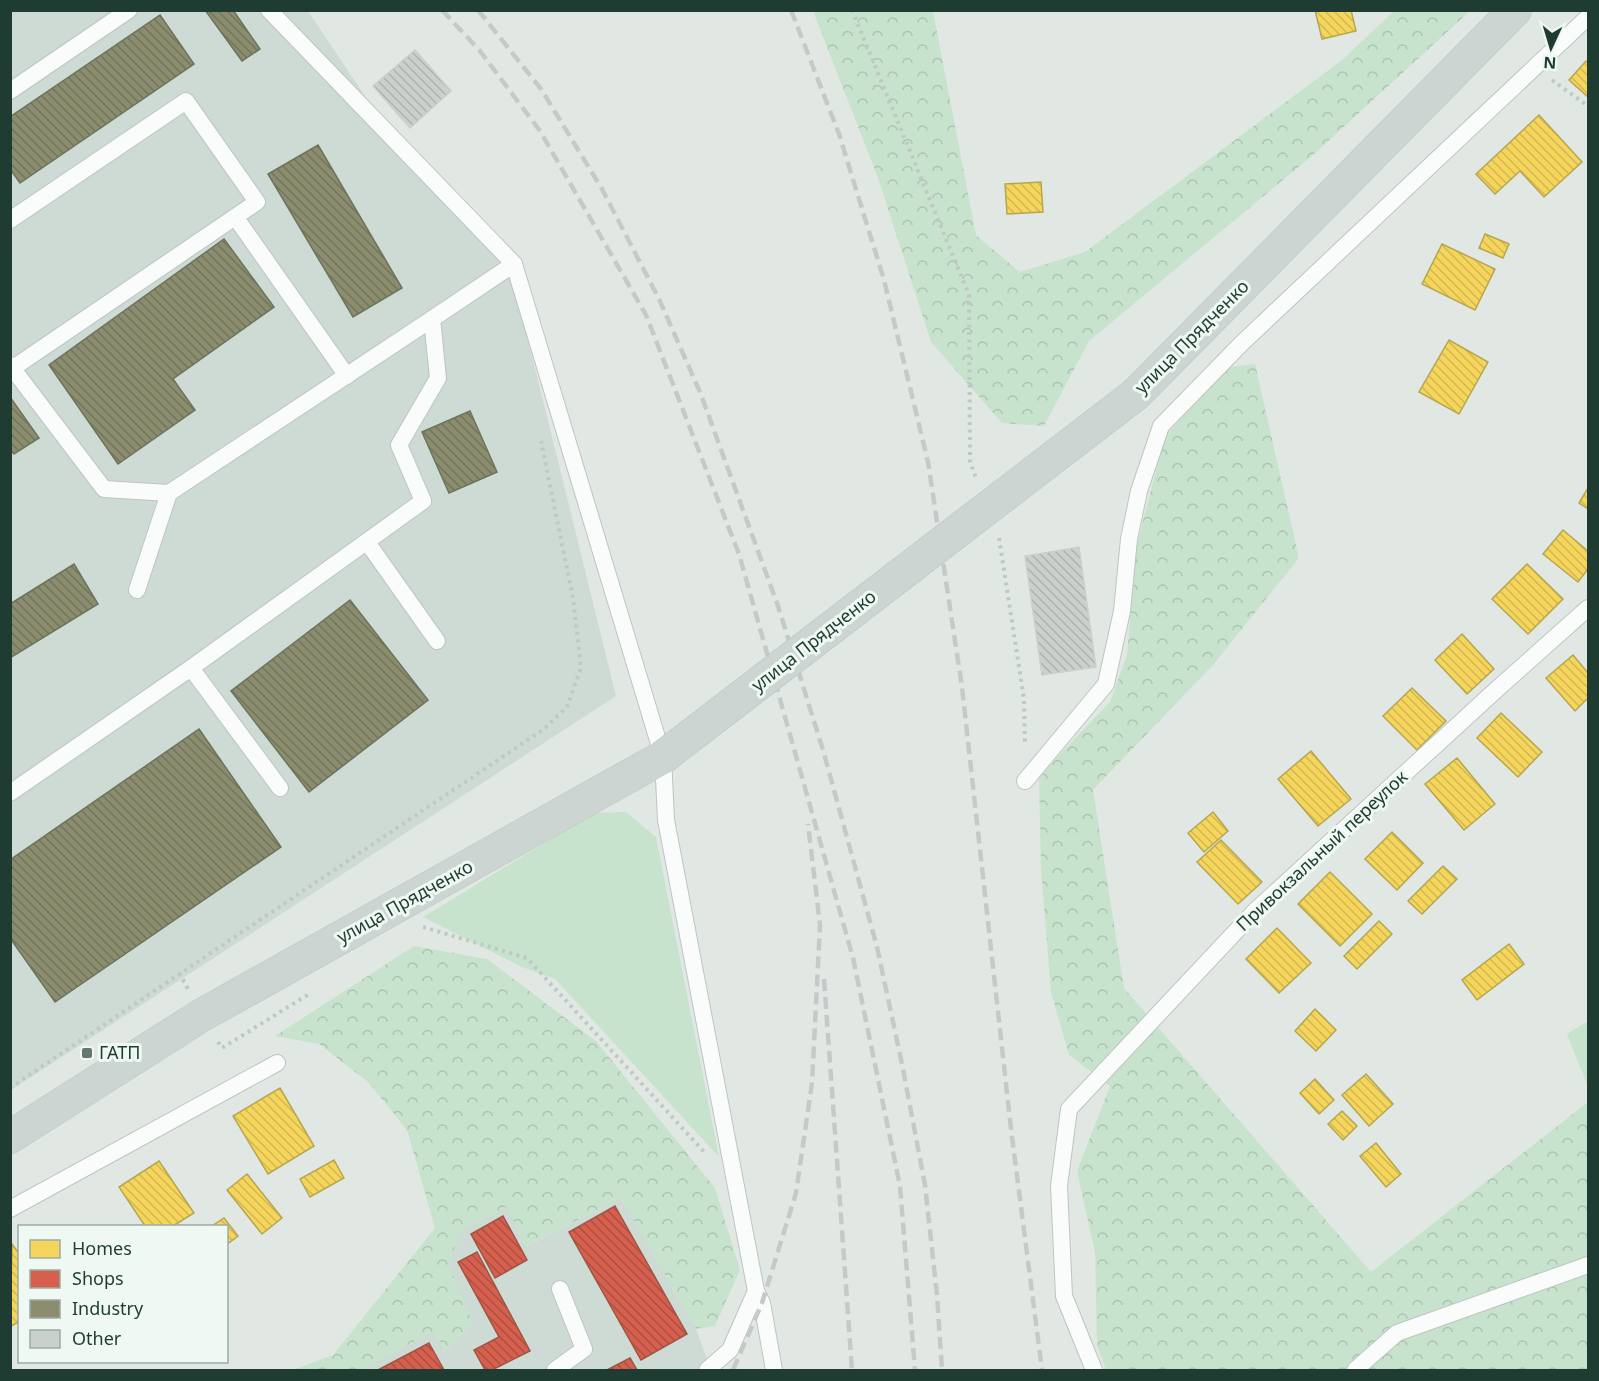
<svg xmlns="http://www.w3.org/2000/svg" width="1599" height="1381" font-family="'Noto Sans',sans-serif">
<defs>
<pattern id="forest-crowns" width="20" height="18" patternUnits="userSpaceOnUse" patternTransform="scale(1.5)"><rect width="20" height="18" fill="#c8e3cd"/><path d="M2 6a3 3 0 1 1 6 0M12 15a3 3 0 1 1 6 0" fill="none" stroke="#abc4b0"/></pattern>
<pattern id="homes-back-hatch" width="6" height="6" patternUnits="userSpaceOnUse" patternTransform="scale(1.5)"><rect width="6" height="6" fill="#f6d55c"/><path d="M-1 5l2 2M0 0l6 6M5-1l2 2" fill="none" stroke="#d2b850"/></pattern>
<pattern id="shops-back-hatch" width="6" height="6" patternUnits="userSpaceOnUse" patternTransform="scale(1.5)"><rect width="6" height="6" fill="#d6604d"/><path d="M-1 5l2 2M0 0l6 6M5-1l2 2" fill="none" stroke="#ad5041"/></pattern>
<pattern id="industry-back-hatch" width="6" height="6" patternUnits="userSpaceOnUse" patternTransform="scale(1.5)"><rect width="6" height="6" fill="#8c8c6e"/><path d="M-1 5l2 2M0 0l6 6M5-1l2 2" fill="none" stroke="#72745b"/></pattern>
<pattern id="building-back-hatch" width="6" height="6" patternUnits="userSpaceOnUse" patternTransform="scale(1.5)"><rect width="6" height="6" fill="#cad1cd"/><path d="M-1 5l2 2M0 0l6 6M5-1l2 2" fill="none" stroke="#adb4b0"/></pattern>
</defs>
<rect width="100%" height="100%" fill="#e1e8e4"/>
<!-- built -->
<g fill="#cedad4">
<path d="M11,11H308L410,163L511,271L616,696L11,1090Z"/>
<path d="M621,1198L696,1329L711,1370H360L434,1331L445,1352L447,1263L462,1230L506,1207L527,1246Z"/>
</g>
<!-- green -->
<g fill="#c8e3cd">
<path d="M626,812L656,837L719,1157L555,979L522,967L423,917L594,813Z"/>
<path d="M1588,1021V1087L1567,1034Z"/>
</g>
<!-- forest -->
<g fill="url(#forest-crowns)">
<path d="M813,11H933L976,235L1020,272L1085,252L1342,60L1394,11H1470L1312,156L1089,341L1044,426L1002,423L931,342L878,178Z"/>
<path d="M1255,364L1299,558L1213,665L1093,790L1124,988L1371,1272L1588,1102V1370H1106L1097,1345L1095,1253L1077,1171L1110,1086L1069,1055L1051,992L1041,870L1039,778L1063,751L1110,702L1127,655L1136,548L1165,436L1228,367Z"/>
<path d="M414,946L487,959L596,1041L715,1188L740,1270L715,1326L696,1329L621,1198L526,1246L506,1207L462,1230L448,1263L473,1324L445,1352L434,1331L360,1370H293L333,1355L435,1228L407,1130L368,1082L319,1044L275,1036Z"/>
</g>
<!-- homes -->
<g fill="url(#homes-back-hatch)" stroke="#b5a74f" stroke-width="1.5">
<path d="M1315,10H1351L1356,31L1322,39Z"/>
<path d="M1586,61L1588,63V97L1569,80Z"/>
<path d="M1539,115L1582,162L1544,197L1520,171L1495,194L1476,174Z"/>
<path d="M1041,182L1043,212L1007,214L1005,184Z"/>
<path d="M1485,234L1509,244L1503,258L1479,248Z"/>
<path d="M1442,244L1495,269L1475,310L1422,284Z"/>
<path d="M1449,340L1488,362L1459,414L1419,392Z"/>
<path d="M1588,488V509L1579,503Z"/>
<path d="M1563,530L1588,551V569L1578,582L1543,554Z"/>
<path d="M1527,564L1563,599L1528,634L1492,599Z"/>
<path d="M1462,634L1494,669L1467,694L1435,660Z"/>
<path d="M1573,655L1588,673V698L1575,711L1546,678Z"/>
<path d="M1412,688L1446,721L1417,750L1383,716Z"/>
<path d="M1501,713L1542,752L1518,777L1477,738Z"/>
<path d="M1311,751L1351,799L1318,826L1278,779Z"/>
<path d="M1457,758L1495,804L1464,830L1425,784Z"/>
<path d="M1213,812L1228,831L1204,852L1188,833Z"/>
<path d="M1392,832L1423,863L1397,890L1365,859Z"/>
<path d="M1221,840L1262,882L1238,904L1197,862Z"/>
<path d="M1443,866L1457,879L1422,914L1408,901Z"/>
<path d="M1330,872L1372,914L1340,946L1298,904Z"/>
<path d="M1379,921L1392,934L1357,969L1344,956Z"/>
<path d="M1277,928L1311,963L1279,993L1246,959Z"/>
<path d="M1509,944L1524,964L1477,1000L1462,980Z"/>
<path d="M1315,1009L1336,1030L1316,1051L1295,1031Z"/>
<path d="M1366,1074L1393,1104L1369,1126L1342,1095Z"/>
<path d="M1315,1079L1334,1100L1319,1114L1300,1093Z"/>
<path d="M280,1088L314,1146L268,1174L233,1116Z"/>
<path d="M1342,1111L1357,1126L1343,1140L1328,1124Z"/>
<path d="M1376,1143L1401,1174L1386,1187L1360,1156Z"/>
<path d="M334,1160L344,1178L310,1197L300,1179Z"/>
<path d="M159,1161L194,1213L173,1226H145L119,1187Z"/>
<path d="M247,1174L282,1218L262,1234L227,1190Z"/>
<path d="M224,1218L238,1236L226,1245V1226H212Z"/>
<path d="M12,1244L20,1255V1321L10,1327Z"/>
</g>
<!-- shops -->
<g fill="url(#shops-back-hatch)" stroke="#9f5545" stroke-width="1.5">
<path d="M615,1206L687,1334L641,1360L569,1232Z"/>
<path d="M503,1216L527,1260L495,1278L471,1234Z"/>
<path d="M477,1252L530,1351L492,1370H485L474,1350L499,1337L458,1262Z"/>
<path d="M429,1343L444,1370H378Z"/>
<path d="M630,1358L637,1370H607Z"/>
</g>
<!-- industry -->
<g fill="url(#industry-back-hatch)" stroke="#6b745c" stroke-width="1.5">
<path d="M205,10H233L260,49L242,61Z"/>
<path d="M160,15L194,64L20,183L10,169V117Z"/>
<path d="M318,145L402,288L353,317L268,174Z"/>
<path d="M224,239L274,307L173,379L195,410L118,464L49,365Z"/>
<path d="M10,397L39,438L14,454L10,449Z"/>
<path d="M470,411L497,472L449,493L422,432Z"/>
<path d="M74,564L98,604L10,658V604Z"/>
<path d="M350,600L428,700L309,792L231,691Z"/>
<path d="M199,729L281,847L55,1002L10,938V860Z"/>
</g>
<!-- building -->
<g fill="url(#building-back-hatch)" stroke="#cad1cd" stroke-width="1.5">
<path d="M415,50L451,91L410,128L373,86Z"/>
<path d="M1079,547L1096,667L1042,675L1025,556Z"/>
</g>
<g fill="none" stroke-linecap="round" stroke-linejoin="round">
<!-- lane casing -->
<g stroke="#bec5c1" stroke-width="18">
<g id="lane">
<path d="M269,10L514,264L663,757L666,820L756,1291L762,1303L774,1370"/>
<path d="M10,91L129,10"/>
<path d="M236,218L347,376"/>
<path d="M10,220L186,101L257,202L13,368"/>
<path d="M10,365L104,489L169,493"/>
<path d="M367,542L437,641"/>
<path d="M137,590L169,493L432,319"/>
<path d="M191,668L280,788"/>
<path d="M1025,781L1106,684L1122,611L1129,539L1139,491L1161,426L1242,343L1588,17"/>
<path d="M10,793L191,668L423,501L399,445L438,378L432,319L514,264"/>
<path d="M10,1209L277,1063"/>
<path d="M555,1370L584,1349L560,1289"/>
<path d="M707,1370L730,1350L756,1291"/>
<path d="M1094,1370L1064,1296L1059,1186L1069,1109L1255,911L1496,690L1588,608"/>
<path d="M1355,1370L1397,1333L1588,1265"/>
</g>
</g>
<!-- primary casing -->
<g stroke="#bbc5c1" stroke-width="34">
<g id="primary">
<path d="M1136,394L1515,10"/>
<path d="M10,1137L202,1015L663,757"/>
</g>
</g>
<!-- path -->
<g stroke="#bec8c5" stroke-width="4" stroke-dasharray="3 4.5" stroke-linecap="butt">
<path d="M852,10L969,295L970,461L976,478"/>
<path d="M1552,80L1588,106"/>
<path d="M999,538L1024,699L1025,744"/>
<path d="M423,927L527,958L706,1154"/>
<path d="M179,973L188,989"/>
<path d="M218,1042L222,1048L309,994"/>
<path d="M10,1088L544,729L567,707L581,668L573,598L541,441"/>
</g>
<!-- lane -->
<use href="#lane" stroke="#fafcfb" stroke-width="16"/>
<!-- primary -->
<use href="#primary" stroke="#ccd5d1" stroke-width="33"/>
<!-- rail -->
<g stroke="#c5cac8" stroke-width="4.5" stroke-dasharray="12 6" stroke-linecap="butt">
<path d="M442,10L480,51L540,131L646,315L739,554L853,958L900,1186L915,1370"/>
<path d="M478,10L541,89L602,189L659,299L700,392L778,606L823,750L877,947L902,1064L925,1185L937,1295L942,1370"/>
<path d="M791,10L839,134L884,280L928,462L962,687L1011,1129L1042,1370"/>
<path d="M824,979L852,1370"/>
<path d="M733,1370L762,1303L796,1193L812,1083L820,925L808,824"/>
</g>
<!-- primary-bridge casing -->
<g stroke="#bbc5c1" stroke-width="34" stroke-linecap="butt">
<path id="primary-bridge" d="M663,757L1136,394"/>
</g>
<!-- primary-bridge -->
<use href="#primary-bridge" stroke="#ccd5d1" stroke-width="33"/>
</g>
<!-- markers -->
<rect fill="#627870" stroke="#eff8f2" stroke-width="2" x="81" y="1047" width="12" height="12" rx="3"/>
<g text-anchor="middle" stroke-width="6" stroke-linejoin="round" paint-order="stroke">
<!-- street labels -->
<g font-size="18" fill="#1e3c31" stroke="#eff8f2">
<text transform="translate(1192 337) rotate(-45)" y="6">улица Прядченко</text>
<text transform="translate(814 641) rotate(-38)" y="6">улица Прядченко</text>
<text transform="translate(1322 851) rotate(-43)" y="6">Привокзальный переулок</text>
<text transform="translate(405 902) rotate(-29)" y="6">улица Прядченко</text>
</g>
<!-- poi labels -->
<g font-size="18" fill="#1e3c31" stroke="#eff8f2" text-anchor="start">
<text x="99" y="1059">ГАТП</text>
</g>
</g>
<!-- border -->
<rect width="1599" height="1381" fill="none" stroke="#1e3c31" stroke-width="24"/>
<!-- legend -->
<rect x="18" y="1225" width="210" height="138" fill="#eff8f2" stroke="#9bada5" stroke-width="1.5"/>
<rect x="30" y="1240" width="30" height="18" fill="#f6d55c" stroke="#9bada5" stroke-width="1.5"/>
<text x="72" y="1255" font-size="18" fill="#1e3c31">Homes</text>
<rect x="30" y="1270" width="30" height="18" fill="#d6604d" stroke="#9bada5" stroke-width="1.5"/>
<text x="72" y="1285" font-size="18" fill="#1e3c31">Shops</text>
<rect x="30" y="1300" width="30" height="18" fill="#8c8c6e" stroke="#9bada5" stroke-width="1.5"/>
<text x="72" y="1315" font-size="18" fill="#1e3c31">Industry</text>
<rect x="30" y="1330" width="30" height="18" fill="#cad1cd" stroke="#9bada5" stroke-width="1.5"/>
<text x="72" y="1345" font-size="18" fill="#1e3c31">Other</text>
<!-- north arrow -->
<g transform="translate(1551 48) rotate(184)" stroke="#eff8f2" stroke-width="4.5" paint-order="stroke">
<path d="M0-4.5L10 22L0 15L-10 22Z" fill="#1e3c31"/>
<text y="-9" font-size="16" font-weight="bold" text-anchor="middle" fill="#1e3c31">N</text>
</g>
</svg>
